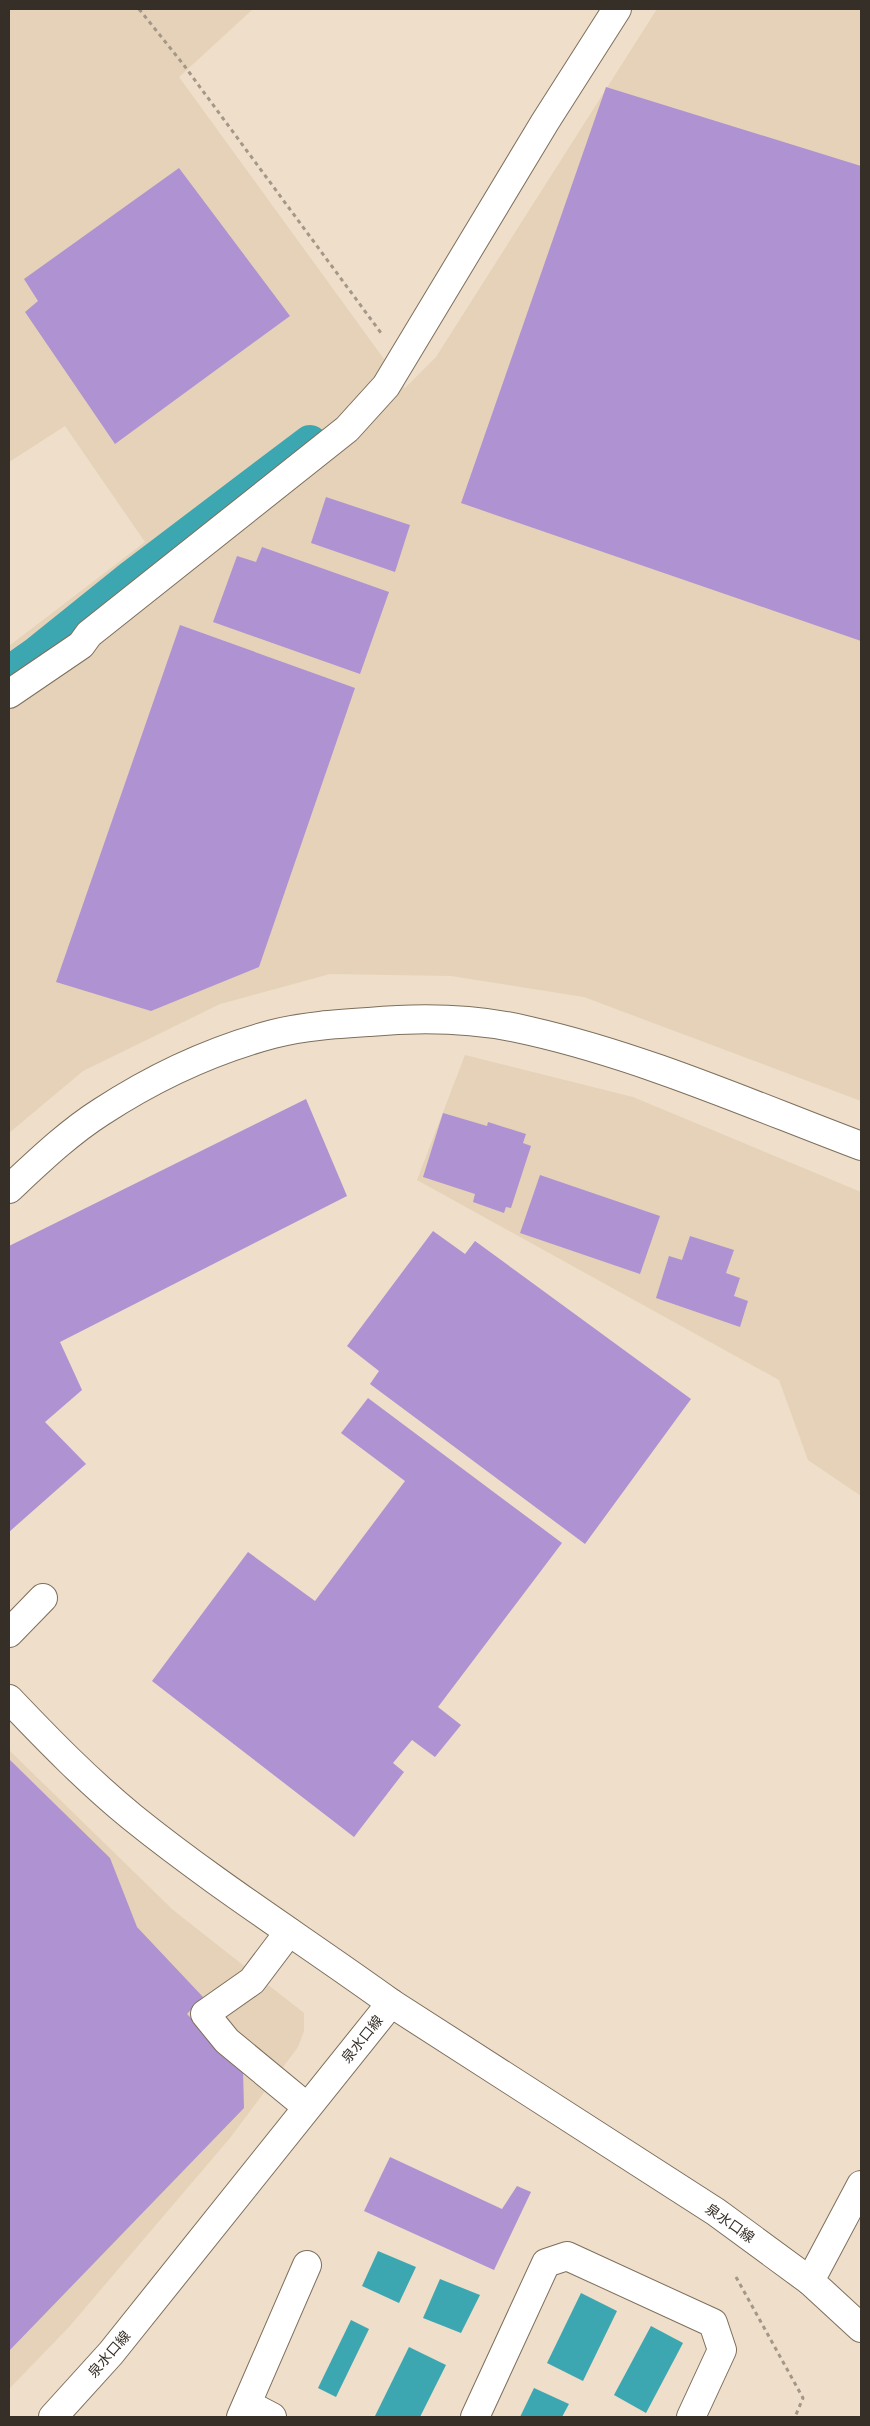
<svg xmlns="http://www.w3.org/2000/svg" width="870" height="2426" font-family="Commissioner,'Noto Sans JP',sans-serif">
<rect width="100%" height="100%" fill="#eedeca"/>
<!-- built -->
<g fill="#e6d2b8">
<path d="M9,9H253L179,77L405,388L436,357L657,9H861V1101L584,997L451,976L330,974L220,1004L83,1071L9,1133V646L145,542L65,426L9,462Z"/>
<path d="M465,1055L633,1097L861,1192V1496L808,1460L779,1380L417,1180Z"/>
<path d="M9,1750L173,1910L304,2013V2031L298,2047L230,2138L68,2328L9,2389Z"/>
</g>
<!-- water -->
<g fill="#3da7b1">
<path d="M378,2251L416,2267L399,2303L362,2286Z"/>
<path d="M440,2279L480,2295L461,2333L423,2318Z"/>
<path d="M581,2293L617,2311L583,2381L547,2363Z"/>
<path d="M351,2320L369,2329L336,2397L318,2388Z"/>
<path d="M651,2326L683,2343L646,2413L614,2395Z"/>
<path d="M409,2347L446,2365L420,2417H378L375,2416Z"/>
<path d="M534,2388L569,2404L562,2417H520Z"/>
</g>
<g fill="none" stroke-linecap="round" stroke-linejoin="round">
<!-- canal -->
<path stroke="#3da7b1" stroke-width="36" d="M9,674L36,655L133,577L310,443"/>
</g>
<!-- building -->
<g fill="#af92d2">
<path d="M606,87L861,166V641L461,503Z"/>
<path d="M179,168L290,316L115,444L25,312L38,301L24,279Z"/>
<path d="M326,497L410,525L395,572L311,543Z"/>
<path d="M262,547L389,592L360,674L213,622L237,556L256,562Z"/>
<path d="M180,625L355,688L259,967L151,1011L56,982Z"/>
<path d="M306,1099L347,1196L60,1342L82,1390L45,1422L86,1464L9,1532V1246Z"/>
<path d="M443,1113L487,1126L488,1122L526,1134L523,1143L531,1146L511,1208L506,1207L504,1213L473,1202L475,1194L423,1177Z"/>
<path d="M540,1175L660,1216L640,1274L520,1233Z"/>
<path d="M433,1231L465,1254L475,1241L691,1399L585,1544L370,1384L379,1371L347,1346Z"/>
<path d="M690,1236L734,1250L726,1273L740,1278L734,1296L748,1301L740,1327L656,1298L669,1256L682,1260Z"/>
<path d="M368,1398L562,1543L438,1707L461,1725L435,1757L412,1740L393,1763L404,1772L354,1837L152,1681L248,1552L315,1601L405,1481L341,1433Z"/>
<path d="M9,1759L110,1858L137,1927L203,1997L187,2014L243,2070L244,2108L9,2351Z"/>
<path d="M390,2157L502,2209L517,2186L531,2192L494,2270L364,2211Z"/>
</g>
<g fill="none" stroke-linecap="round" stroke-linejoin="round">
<!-- minor casing -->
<g stroke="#7d6f5c" stroke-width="30">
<g id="minor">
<path d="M9,694L81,645L89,634L347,429L386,386L545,122L617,9"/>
<path d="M9,1189C38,1162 68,1133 101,1112C153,1078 213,1050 273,1034C304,1026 337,1024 369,1022C423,1017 477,1018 530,1031C644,1057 752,1105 861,1146"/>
<path d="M9,1633L43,1598"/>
<path d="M9,1699C48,1740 88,1781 132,1817C215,1884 305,1941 391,2003"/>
<path d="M289,1932L252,1981L205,2014L227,2041L307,2107"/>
<path d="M247,2404L272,2417"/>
<path d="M241,2417L307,2265"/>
<path d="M475,2417L546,2263L567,2256L713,2323L722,2350L691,2417"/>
</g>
</g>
<!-- major casing -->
<g stroke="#7d6f5c" stroke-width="30">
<path id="major" d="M53,2417L111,2353L391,2003L716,2212L810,2281"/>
</g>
<!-- highway casing -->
<g stroke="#7d6f5c" stroke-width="30">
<path id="highway" d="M861,2185L810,2281L861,2328"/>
</g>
<!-- path -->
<g stroke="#a39788" stroke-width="3" stroke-dasharray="4 4" stroke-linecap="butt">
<path d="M139,9L183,64L381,333"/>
<path d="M736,2277L803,2398L795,2417"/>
</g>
<!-- minor -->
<use href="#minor" stroke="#fff" stroke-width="28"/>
<!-- major -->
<use href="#major" stroke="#fff" stroke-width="28"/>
<!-- highway -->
<use href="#highway" stroke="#fff" stroke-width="28"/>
</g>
<g text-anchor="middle" stroke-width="4" stroke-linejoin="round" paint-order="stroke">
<!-- street labels -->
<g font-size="14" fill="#352f27" stroke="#fff">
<text transform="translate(362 2039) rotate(-51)" y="5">泉水口線</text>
<text transform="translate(730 2223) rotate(35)" y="5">泉水口線</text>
<text transform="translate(109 2354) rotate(-49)" y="5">泉水口線</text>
</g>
</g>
<!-- border -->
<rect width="870" height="2426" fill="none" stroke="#352f27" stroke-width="20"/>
</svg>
